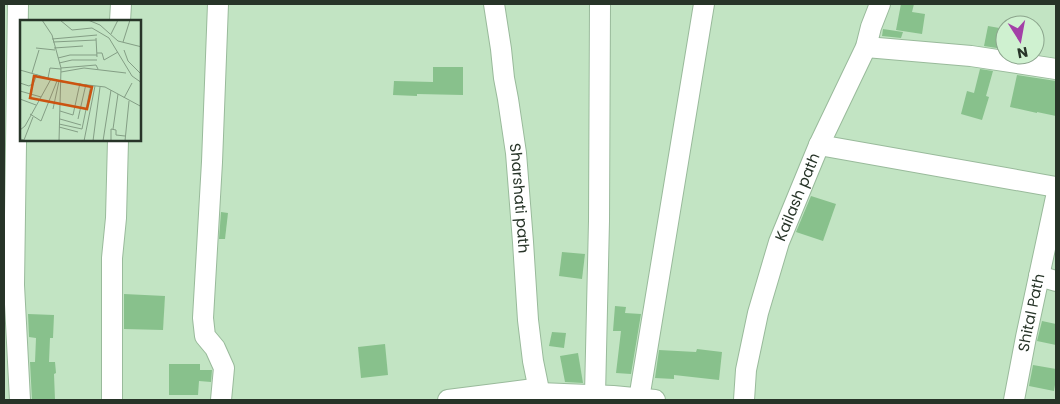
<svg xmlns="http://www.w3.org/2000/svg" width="1060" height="404" font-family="Poppins,sans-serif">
<rect width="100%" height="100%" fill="#c2e4c3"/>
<!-- building -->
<g fill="#88c18c">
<path d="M901,4H914L912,12L925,14L922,34L896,30Z"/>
<path d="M988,26L1005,29V41L1003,49L984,46Z"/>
<path d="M883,29L903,32L901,38L882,36Z"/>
<path d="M433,67H463V95L417,94V96L393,95L394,81L433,82Z"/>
<path d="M980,69L993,71L986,96L989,97L982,120L961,114L967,91L974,93Z"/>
<path d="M1017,75L1056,81V116L1037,112V113L1010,107Z"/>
<path d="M811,196L836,204L823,241L796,232Z"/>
<path d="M221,212L228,213L225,239H219Z"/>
<path d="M562,252L585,254L582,279L559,276Z"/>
<path d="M124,294L165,296L163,330L124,329Z"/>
<path d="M615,306L626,307L625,313L641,314L631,374L616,373L621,331H613Z"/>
<path d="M28,314L54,315L53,338H50L49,362H55L56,373L54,374L55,400H32L30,362H35L36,338L29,337Z"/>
<path d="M1042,321L1056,324V345L1037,341Z"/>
<path d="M552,332L566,333L564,348L549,346Z"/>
<path d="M385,344L388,375L361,378L358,347Z"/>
<path d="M697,349L722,352L719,380L674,375V379L655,378L659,350L696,352Z"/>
<path d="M578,353L583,383L565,382L560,356Z"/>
<path d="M169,364H200V370H212L211,382L199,381L198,395H169Z"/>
<path d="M1033,365L1056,369V379L1054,391L1029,386Z"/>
</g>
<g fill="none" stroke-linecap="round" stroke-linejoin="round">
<!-- minor casing -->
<g stroke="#99ba9b" stroke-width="22">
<g id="minor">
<path d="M18,4L14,285L20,400"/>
<path d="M218,4L212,162L203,318L205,336L215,348L224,368L221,400"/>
<path id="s1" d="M494,4L501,49L504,78L508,99L516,153L523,242L528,320L533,361L541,400"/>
<path d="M120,21L121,4"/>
<path d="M866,47L971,56L1056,69"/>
<path d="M819,145L1056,187"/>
<path d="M1039,276L1056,281"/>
<path d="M595,395L599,221L600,4"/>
<path d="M639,399L704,4"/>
<path d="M112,400V258L116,218L118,140"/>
<path d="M448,400L534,389L539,393L613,396L655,400"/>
<path id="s2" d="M744,400L746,370L758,313L779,242L819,145L866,47L871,27L880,4"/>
<path id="s3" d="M1014,400L1026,337L1056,197"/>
</g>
</g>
<!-- minor -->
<use href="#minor" stroke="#fff" stroke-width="20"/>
</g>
<g text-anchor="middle" stroke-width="4" stroke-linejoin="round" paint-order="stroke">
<!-- street labels -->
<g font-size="15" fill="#273428" stroke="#cff1d0">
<text dy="5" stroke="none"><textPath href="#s2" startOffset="211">Kailash path</textPath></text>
<text dy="5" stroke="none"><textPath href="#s1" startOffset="196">Sharshati path</textPath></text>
<text dy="5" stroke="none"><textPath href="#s3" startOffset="89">Shital Path</textPath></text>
</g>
</g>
<!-- overview -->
<g transform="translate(20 20)">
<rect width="121" height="121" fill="#c2e4c3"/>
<path fill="none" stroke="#849e85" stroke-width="1" d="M22,0L32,15L41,48L39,121M40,0L52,10L72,8L89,18L112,56L122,63M68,0L80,5L98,21M91,14L98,0M76,18L77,37M32,19L77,15M98,21L122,27M33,22L76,20M103,22L110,0M16,28L35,30M34,28L63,26M104,30L108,41L122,55M77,33H82L84,40L98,32M38,38L50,35H77M39,43L52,40H77M41,48L76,45L78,49M0,50L42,62L85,67L122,87M41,52L64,48L106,53M12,53L19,30M28,58L30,48L41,49M0,63L9,66L14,63M11,70L17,54M0,71L21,77M104,78L112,63M0,79L16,85M33,89L39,61M40,91L53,95L60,63M10,94L21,101L37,61M40,99L61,105M58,99L66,64M39,104L62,109L71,65M39,107L58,112M93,109L98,74M0,110L5,106L31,59M0,119L4,120L13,97M64,121L75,66M73,121L80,67M83,121L91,70M91,121V109L96,110V115L105,116M105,121L109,81"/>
<path fill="#cb5310" fill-opacity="0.15" stroke="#cb5310" stroke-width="2.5" d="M14,56L72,67L67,89L10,78Z"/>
<rect width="121" height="121" fill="none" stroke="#273428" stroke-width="2.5"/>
</g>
<!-- border -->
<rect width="1060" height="404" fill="none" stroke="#273428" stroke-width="10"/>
<!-- north arrow -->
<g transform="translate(1020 40) rotate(169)"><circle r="24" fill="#cff1d0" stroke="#8ca58d"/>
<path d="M0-4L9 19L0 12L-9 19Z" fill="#a340a7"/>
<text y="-8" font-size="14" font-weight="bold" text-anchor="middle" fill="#273428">N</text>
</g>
</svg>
